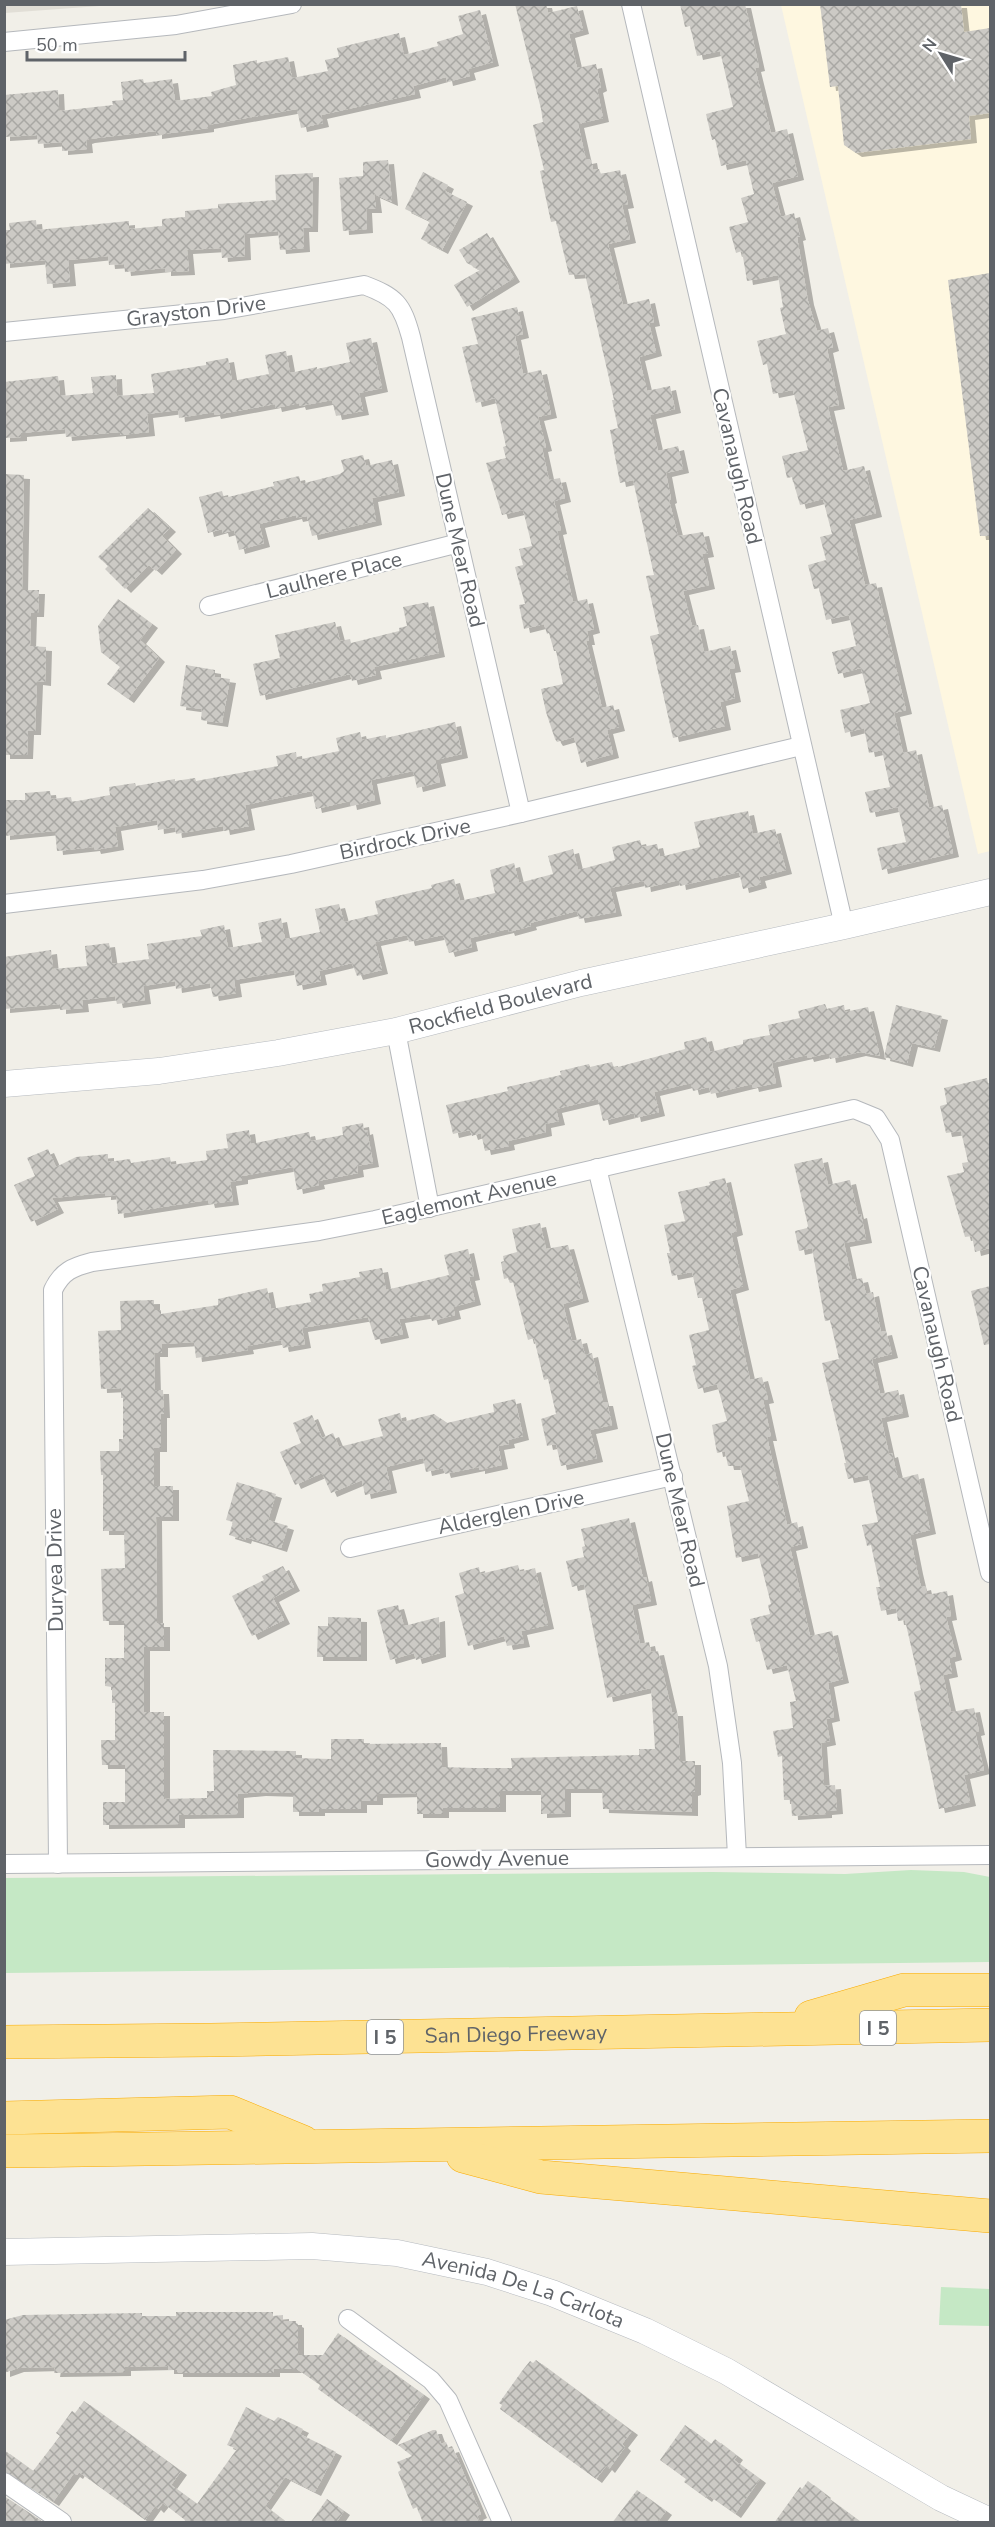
<svg xmlns="http://www.w3.org/2000/svg" width="995" height="2527" font-family="'Nunito Sans',sans-serif">
<defs>
<pattern id="building-cross-hatch" width="8" height="8" patternUnits="userSpaceOnUse" patternTransform="scale(1.5)"><rect width="8" height="8" fill="#cccac5"/><path d="M0 0l8 8M0 8l8-8" fill="none" stroke="#a9a8a4"/></pattern>
<filter id="shadow"><feDropShadow dx="6" dy="4" stdDeviation="0" flood-color="#0004"/></filter>
</defs>
<rect width="100%" height="100%" fill="#f1efe8"/>
<!-- commercial -->
<path fill="#fef7e0" d="M781,5H990V851L978,854Z"/>
<!-- education -->
<path fill="#e1ded6" d="M5,4H113V5L5,13Z"/>
<!-- green -->
<g fill="#c5e8c5">
<path d="M911,1870L964,1872L990,1877V1962L5,1973V1878L712,1872L845,1874Z"/>
<path d="M941,2287L990,2289V2326L939,2325Z"/>
</g>
<!-- building -->
<g fill="url(#building-cross-hatch)" filter="url(#shadow)">
<path d="M515,4H546L548,13L577,6L583,30L569,34L577,68L596,64L601,87L597,89L603,118L578,124L586,160L591,159L593,170L599,169L601,174L620,170L628,204L622,205L630,239L608,244L623,305L649,299L654,322L649,323L656,352L639,357L647,391L670,386L675,409L650,415L658,451L678,446L683,469L666,473L671,499L669,500L678,536L703,532L708,553L702,554L709,585L683,591L692,626L698,625L704,652L730,646L735,668L729,669L735,698L720,702L725,726L673,738L650,636L659,634L646,576L654,575L633,480L620,483L610,430L618,428L612,400H614L585,274L569,275L556,221L551,222L540,171L544,170L533,125L543,122L541,109Z"/>
<path d="M680,4H745L759,67L755,68L771,133L787,129L798,176L772,183L781,217L794,213L800,236L797,237L808,301L817,331L828,328L833,347L827,349L839,405L828,407L843,471L864,466L876,513L849,520L865,585L876,583L906,710L894,713L903,753L916,750L929,808L942,805L953,853L882,870L877,848L906,842L898,807L870,813L865,792L890,787L882,750L869,753L864,728L845,733L840,710L870,703L861,668L838,674L832,652L856,646L849,615L826,620L819,588L814,589L808,565L826,560L820,537L832,534L823,499L800,505L792,477L787,478L782,456L808,450L793,390L773,394L767,364L763,365L757,341L786,334L780,308L783,307L778,275L747,281L742,251L736,253L729,227L748,222L741,198L754,194L746,160L721,166L715,139L712,140L706,114L733,107L720,51L697,56L690,26L685,27Z"/>
<path d="M820,4H961L964,32L990,28V113L969,116L971,139L856,153L844,145L838,86L830,87Z"/>
<path d="M480,10L493,62L468,69L470,76L447,82L446,77L413,86L415,94L321,115L323,123L301,128L297,109L208,125V128L156,135V131L89,139L86,140L87,149L62,151V142L38,144L37,135L4,137V95L58,90L59,111L113,105L112,101L123,100L121,82L143,79L144,83L172,79L175,101L212,96L211,92L236,85L233,65L257,60V63L288,57L292,78L328,71L325,60L339,57L337,48L399,33L404,55L438,46L437,42L463,34L458,16Z"/>
<path d="M388,160L392,202L374,194L376,209H366L367,229L343,231L339,178L363,176V162Z"/>
<path d="M423,172L448,185L445,191L467,202L442,250L421,239L430,221L405,209Z"/>
<path d="M313,173L312,228H303L304,248L280,250L278,231L244,234L245,256L222,258L221,248L187,250L189,271L165,272V268L125,272L124,264L109,265L108,256L68,260L70,282L47,284L45,260L4,264V230H10L9,223L36,220L37,230L129,221V229L162,226V219L185,217V211L218,208V204L276,200L275,175Z"/>
<path d="M487,233L514,278L467,307L454,285L480,270L467,263L459,250Z"/>
<path d="M990,273V536H980L948,280Z"/>
<path d="M517,307L523,334L515,336L523,374L541,370L551,414L538,417L546,447L542,448L549,480L560,478L565,498L554,501L561,530L557,531L573,602L587,599L594,629L587,631L589,641H586L602,708L613,705L619,727L607,730L613,754L581,763L574,737L557,742L555,739L546,712L541,689L563,684L556,651H554L549,633L547,634L544,624L524,629L519,605L525,604L515,567L523,565L519,549L532,546L523,510L502,515L486,463L506,458L503,447L506,446L495,398L476,403L462,347L478,344L471,318Z"/>
<path d="M371,338L382,388L359,393L363,411L336,416L332,400L300,406L299,403L276,408L275,404L215,415L214,412L179,418L178,410L147,414L149,432L120,435V432L66,437L65,429L21,433V437L4,438V382L58,376L60,396L93,393L91,377L116,375L117,396L154,393L151,374L206,365V362L228,358L232,381L269,374L265,355L286,351L290,373L317,367V369L350,362L346,343Z"/>
<path d="M363,455L366,466L392,460L399,492L372,498L376,521L312,536L307,516L297,518L296,515L259,524L264,543L239,550L234,530L223,533L222,529L208,533L199,497L222,491L224,498L274,486L273,482L299,476L301,484L340,474L344,471L341,460Z"/>
<path d="M4,474L24,475L22,590H39L38,613H31L30,646L46,647L45,682L37,681L35,731H28L27,755H4Z"/>
<path d="M148,508L170,528L162,536L176,550L156,571L149,565L125,589L105,569L108,566L98,557Z"/>
<path d="M118,599L152,624L140,640L159,658L128,699L107,684L120,667L101,652L98,626Z"/>
<path d="M428,602L439,653L374,667L376,675L352,681L350,674L260,696L253,664L280,658L275,635L335,622L340,641L350,639L351,643L399,631V628L407,626L403,607Z"/>
<path d="M186,665L215,670V677L230,679L222,723L201,720L202,709L180,706Z"/>
<path d="M455,722L462,754L435,760L440,782L417,788L413,771L371,780L375,800L351,806L350,801L316,809L312,791L245,805L249,826L224,831L223,826L176,834L175,827L158,830L157,820L115,827L118,846L95,850L94,847L57,851L55,831L4,836V800H25V793L50,791L51,799L71,797L72,802L110,795L109,787L135,783L136,786L175,779V781L195,778L196,781L278,766L276,756L296,752L297,760L339,751L336,738L360,732L362,740L386,735V738Z"/>
<path d="M748,811L753,834L775,829L786,870L759,877L761,884L743,889L739,872L680,886L679,880L645,888L644,881L610,888L616,912L579,919L577,911L530,923L531,926L509,932L508,929L470,938L472,947L449,953L443,935L409,942L407,935L375,942L382,970L357,976L352,963L319,971L321,981L297,986L294,970L234,980L236,993L213,997L210,983L176,989L175,981L143,986L145,1000L117,1004L115,996L82,1000L83,1008L60,1010V1004L4,1009V957L51,950L53,969L87,966L85,946L109,943L112,964L149,959L147,944L202,936L200,930L224,925L228,948L262,942L258,923L281,918L285,939L320,932L315,909L339,904L344,922L378,914L375,901L432,888L431,885L454,879L460,901L495,893L490,870L514,863L519,883L553,874L548,856L573,849L578,870L615,860L612,847L640,840L642,847L657,844L660,857L700,847L694,822Z"/>
<path d="M825,1004L827,1009L844,1005L845,1012L868,1007L880,1056L860,1052L830,1059L829,1053L808,1058L807,1055L772,1063L776,1083L753,1088L752,1084L711,1094L709,1087L693,1091L691,1083L654,1092L659,1112L635,1118L634,1113L603,1121L598,1099L556,1109L559,1121L545,1124L546,1132L508,1141L509,1146L485,1151L481,1133L472,1136L470,1130L453,1134L446,1105L508,1091L507,1087L561,1075L560,1071L589,1064L590,1067L612,1062L614,1068L685,1049L684,1042L706,1037L710,1052L743,1044V1040L770,1035L768,1025L800,1018L798,1011Z"/>
<path d="M896,1005L942,1016L934,1048L912,1043L907,1063L884,1057Z"/>
<path d="M987,1078L990,1093V1248L975,1252L972,1236L965,1237L947,1176L964,1172L962,1163L968,1162L961,1131L946,1133L940,1106L947,1104L944,1088Z"/>
<path d="M363,1123L364,1131L367,1130L373,1163L357,1166L358,1173L318,1181L319,1185L297,1190L293,1167L242,1176V1180L230,1182L233,1201L209,1204L208,1200L118,1214L116,1195L105,1196V1193L52,1198L58,1209L31,1222L14,1185L35,1176L27,1158L48,1149L56,1167L76,1157L108,1154V1162L130,1159L131,1163L170,1157L171,1165L207,1160L206,1151L228,1148L226,1134L249,1130L251,1144L309,1132L311,1141L343,1135L342,1127Z"/>
<path d="M822,1158L828,1185L850,1180L858,1215L861,1214L866,1239L844,1243L852,1280L862,1278L866,1294L873,1292L881,1332L886,1331L892,1354L872,1359L880,1394L898,1390L903,1413L881,1418L889,1454L892,1453L898,1479L918,1474L930,1530L910,1535L917,1570L921,1587L925,1586L927,1595L947,1591L951,1616L946,1617L956,1656L949,1658L952,1673L943,1675L951,1712L974,1708L979,1731L975,1732L984,1770L964,1775L970,1802L939,1809L914,1692L921,1690L905,1620L898,1621L896,1608L881,1611L876,1587H880L871,1545L867,1546L862,1525L878,1522L868,1475L848,1479L844,1463H846L822,1363L839,1359L830,1320L825,1321L812,1248L799,1251L795,1231L807,1228L808,1226L794,1164Z"/>
<path d="M725,1178L737,1231L731,1233L743,1286L730,1290L750,1380L762,1377L768,1399L763,1400L771,1437H767L787,1525L797,1522L802,1544L790,1547L810,1636L832,1631L843,1679L828,1683L834,1717L826,1719L830,1741L821,1743L824,1786L835,1785L837,1810L826,1811V1814L792,1816L791,1800H784L782,1756L778,1757L773,1731L793,1728L790,1702L796,1701L787,1665L767,1670L759,1641L756,1642L750,1619L770,1614L768,1605L771,1604L758,1553L736,1558L727,1506L749,1501L740,1466H728L725,1451L717,1453L712,1425L727,1421L717,1384L698,1389L692,1366L696,1365L689,1335L709,1330L702,1298H698L692,1272L672,1276L667,1253H670L664,1225L685,1221L678,1192L710,1185L709,1182Z"/>
<path d="M540,1223L546,1249L568,1245L583,1298L563,1304L572,1341L581,1339L585,1355L592,1353L603,1402H607L612,1425L590,1430L597,1458L561,1466L556,1444L547,1446L541,1419L556,1414L548,1379L544,1380L534,1338L528,1340L513,1282L510,1283L508,1278L504,1279L501,1262L504,1261L503,1256L517,1252L512,1229Z"/>
<path d="M468,1249L474,1276L469,1277L475,1301L453,1307L455,1315L432,1321L430,1314L399,1319L403,1334L375,1340L368,1317L302,1328L305,1344L283,1348L281,1340L247,1346L248,1350L196,1358L194,1342L162,1344V1353H154L155,1390H163L164,1414H161V1448H154V1486H173V1517H156L157,1623H164V1647H144V1712H164V1799L207,1798V1791H214L213,1750L296,1751V1758L331,1759V1739H364V1744L441,1743L442,1767L474,1768H512L511,1758L639,1755V1749H655L651,1688L607,1698L584,1584L572,1587L566,1561L584,1557L582,1547L585,1546L581,1529L629,1518L643,1578L646,1577L651,1601L632,1605L640,1644L649,1642L651,1652L658,1651L672,1712H677L680,1761H695V1791L692,1792V1812L603,1809L602,1789H565V1813L541,1814V1791H500V1808H443V1814H417V1793L377,1794V1801H361V1809H319V1812H293V1793L260,1792L238,1794V1814L179,1815V1824L103,1825V1802H125V1765H102L101,1740H115V1703H112V1687L105,1686V1658H124V1621H103L101,1569L125,1568L124,1531H103V1475H101L100,1451H119V1439H123V1398H121V1388L101,1389L98,1331L121,1330L120,1301L154,1300V1310H161V1314L218,1305V1299L267,1288L271,1309L311,1302L309,1294L323,1291L322,1284L360,1277L359,1272L382,1268L386,1290L449,1275L444,1255Z"/>
<path d="M990,1286V1344L984,1345L971,1291Z"/>
<path d="M515,1399L523,1436L508,1440L509,1444L498,1446L502,1465L479,1470V1467L445,1474L443,1468L426,1472L423,1458L386,1467L391,1489L365,1495L362,1480L331,1493L322,1473L295,1485L280,1452L301,1443L293,1423L312,1415L322,1438L333,1433L339,1447L383,1436L378,1419L400,1413L402,1422L434,1414L447,1423L494,1412L493,1404Z"/>
<path d="M237,1482L276,1494L268,1520L288,1526L281,1548L246,1537L245,1540L229,1535L233,1522L226,1520Z"/>
<path d="M518,1565L520,1572L535,1568L548,1625L521,1631L524,1643L507,1646L504,1636L468,1646L455,1596L464,1593L459,1573L479,1567L480,1574Z"/>
<path d="M283,1566L294,1587L273,1598L284,1620L252,1636L232,1596L264,1580L262,1576Z"/>
<path d="M398,1605L404,1626L439,1617L440,1653L416,1660L414,1653L390,1660L377,1610Z"/>
<path d="M328,1617L361,1618V1657H317L318,1626H328Z"/>
<path d="M176,2312H273V2316L283,2315V2321H296V2323L298,2324V2355H323L338,2333L424,2395L391,2441L318,2389L320,2385L297,2369H274V2373H177V2370H168V2366L125,2367V2372L54,2373L55,2367L18,2368L4,2373V2320L23,2315L142,2313V2316H176Z"/>
<path d="M536,2360L632,2431L622,2444L625,2447L609,2469L606,2466L596,2479L500,2409L502,2405L499,2403L522,2371L530,2361L533,2363Z"/>
<path d="M84,2401L181,2471L171,2485L197,2504L237,2449L227,2445L246,2407L274,2421L278,2417L303,2429L300,2434L336,2452L315,2492L285,2477L265,2506L287,2523H184L185,2520L163,2503L158,2509L155,2506L145,2520L79,2472L77,2475L74,2473L53,2502L4,2471V2450L33,2471L60,2436L56,2433L72,2411L75,2413Z"/>
<path d="M685,2425L711,2444L715,2439L737,2456L734,2460L760,2479L735,2514L708,2495L706,2498L684,2482L686,2479L660,2460Z"/>
<path d="M433,2430H436L441,2444L446,2442L449,2449L453,2448L481,2514L477,2516L480,2523H423L417,2507L413,2509L398,2472L401,2470L397,2462L412,2456L398,2445Z"/>
<path d="M808,2481L825,2494L824,2495L862,2523H774L800,2487L802,2489Z"/>
<path d="M637,2490L666,2511L657,2523H612Z"/>
<path d="M4,2496L40,2520L38,2523H4Z"/>
<path d="M327,2499L344,2511L336,2523H310Z"/>
</g>
<g fill="none" stroke-linecap="round" stroke-linejoin="round">
<!-- street casing -->
<g stroke="#b5b8bc" stroke-width="20">
<g id="street">
<path d="M631,4L844,926"/>
<path d="M4,42L176,25L292,4"/>
<path d="M4,332L224,310L364,285C396,297 402,304 411,337L521,813"/>
<path d="M209,606L459,543"/>
<path d="M4,904L203,880L291,864L521,813L801,746"/>
<path d="M396,1031L430,1208"/>
<path d="M597,1168L718,1666L732,1763L737,1856"/>
<path d="M350,1548L673,1476"/>
<path d="M4,1864L990,1855"/>
<path d="M58,1864L53,1290C62,1271 73,1267 92,1262L319,1231L375,1220L854,1109L876,1118L890,1140L990,1573"/>
<path d="M348,2319L431,2380L448,2400L502,2522"/>
<path d="M4,2482L62,2522"/>
</g>
</g>
<!-- secondary casing -->
<g stroke="#b6babf" stroke-width="27">
<g id="secondary">
<path id="s1" d="M4,1084L159,1071L278,1053L396,1031L581,983L844,926L990,892"/>
<path id="s2" d="M4,2252L312,2246L397,2253L487,2272L552,2293L645,2331L726,2371L941,2498L990,2521"/>
</g>
</g>
<!-- highway casing -->
<g stroke="#f9ab00" stroke-width="34">
<g id="highway">
<path d="M811,2017L904,1990H990"/>
<path id="s3" d="M4,2042L211,2040L990,2025"/>
<path d="M4,2118L230,2112L303,2142"/>
<path d="M4,2151C333,2148 662,2140 990,2136"/>
<path d="M463,2156L541,2177L990,2216"/>
</g>
</g>
<!-- street -->
<use href="#street" stroke="#fff" stroke-width="18"/>
<!-- secondary -->
<use href="#secondary" stroke="#fff" stroke-width="26"/>
<!-- highway -->
<use href="#highway" stroke="#fde293" stroke-width="33"/>
</g>
<g text-anchor="middle" stroke-width="4.5" stroke-linejoin="round" paint-order="stroke">
<!-- shield labels -->
<g fill="#fff" stroke="#8f9295" stroke-width="1.5">
<rect x="860" y="2011" width="36" height="34" rx="4.5"/>
<rect x="367" y="2020" width="36" height="34" rx="4.5"/>
</g>
<g font-size="20" font-weight="bold" fill="#5f6368">
<text x="878" y="2035">I 5</text>
<text x="385" y="2044">I 5</text>
</g>
<!-- street labels -->
<g font-size="21" fill="#5f6368" stroke="#fff">
<text transform="translate(196 311) rotate(-7)" y="7">Grayston Drive</text>
<text transform="translate(737 466) rotate(77)" y="7">Cavanaugh Road</text>
<text transform="translate(460 550) rotate(77)" y="7">Dune Mear Road</text>
<text transform="translate(334 575) rotate(-14)" y="7">Laulhere Place</text>
<text transform="translate(405 839) rotate(-12)" y="7">Birdrock Drive</text>
<text dy="7" stroke="none"><textPath href="#s1" startOffset="504">Rockfield Boulevard</textPath></text>
<text transform="translate(469 1198) rotate(-13)" y="7">Eaglemont Avenue</text>
<text transform="translate(937 1344) rotate(77)" y="7">Cavanaugh Road</text>
<text transform="translate(680 1510) rotate(77)" y="7">Dune Mear Road</text>
<text transform="translate(511 1512) rotate(-12)" y="7">Alderglen Drive</text>
<text transform="translate(55 1570) rotate(-91)" y="7">Duryea Drive</text>
<text transform="translate(497 1859) rotate(-1)" y="7">Gowdy Avenue</text>
<text dy="7" stroke="none"><textPath href="#s3" startOffset="512">San Diego Freeway</textPath></text>
<text dy="7" stroke="none"><textPath href="#s2" startOffset="525">Avenida De La Carlota</textPath></text>
</g>
</g>
<!-- border -->
<rect width="995" height="2527" fill="none" stroke="#5f6368" stroke-width="12"/>
<!-- north arrow -->
<g transform="translate(941 54) rotate(307)" stroke="#ffffff" stroke-width="4.5" paint-order="stroke">
<path d="M0-4.5L10 22L0 15L-10 22Z" fill="#5f6368"/>
<text y="-9" font-size="16" font-weight="bold" text-anchor="middle" fill="#5f6368">N</text>
</g>
<!-- scale -->
<path d="M27 51v9h158v-9" fill="none" stroke="#5f6368" stroke-width="3"/>
<text x="36" y="51" font-size="18" fill="#5f6368" stroke="#ffffff" stroke-width="4.5" paint-order="stroke">50 m</text>
</svg>
